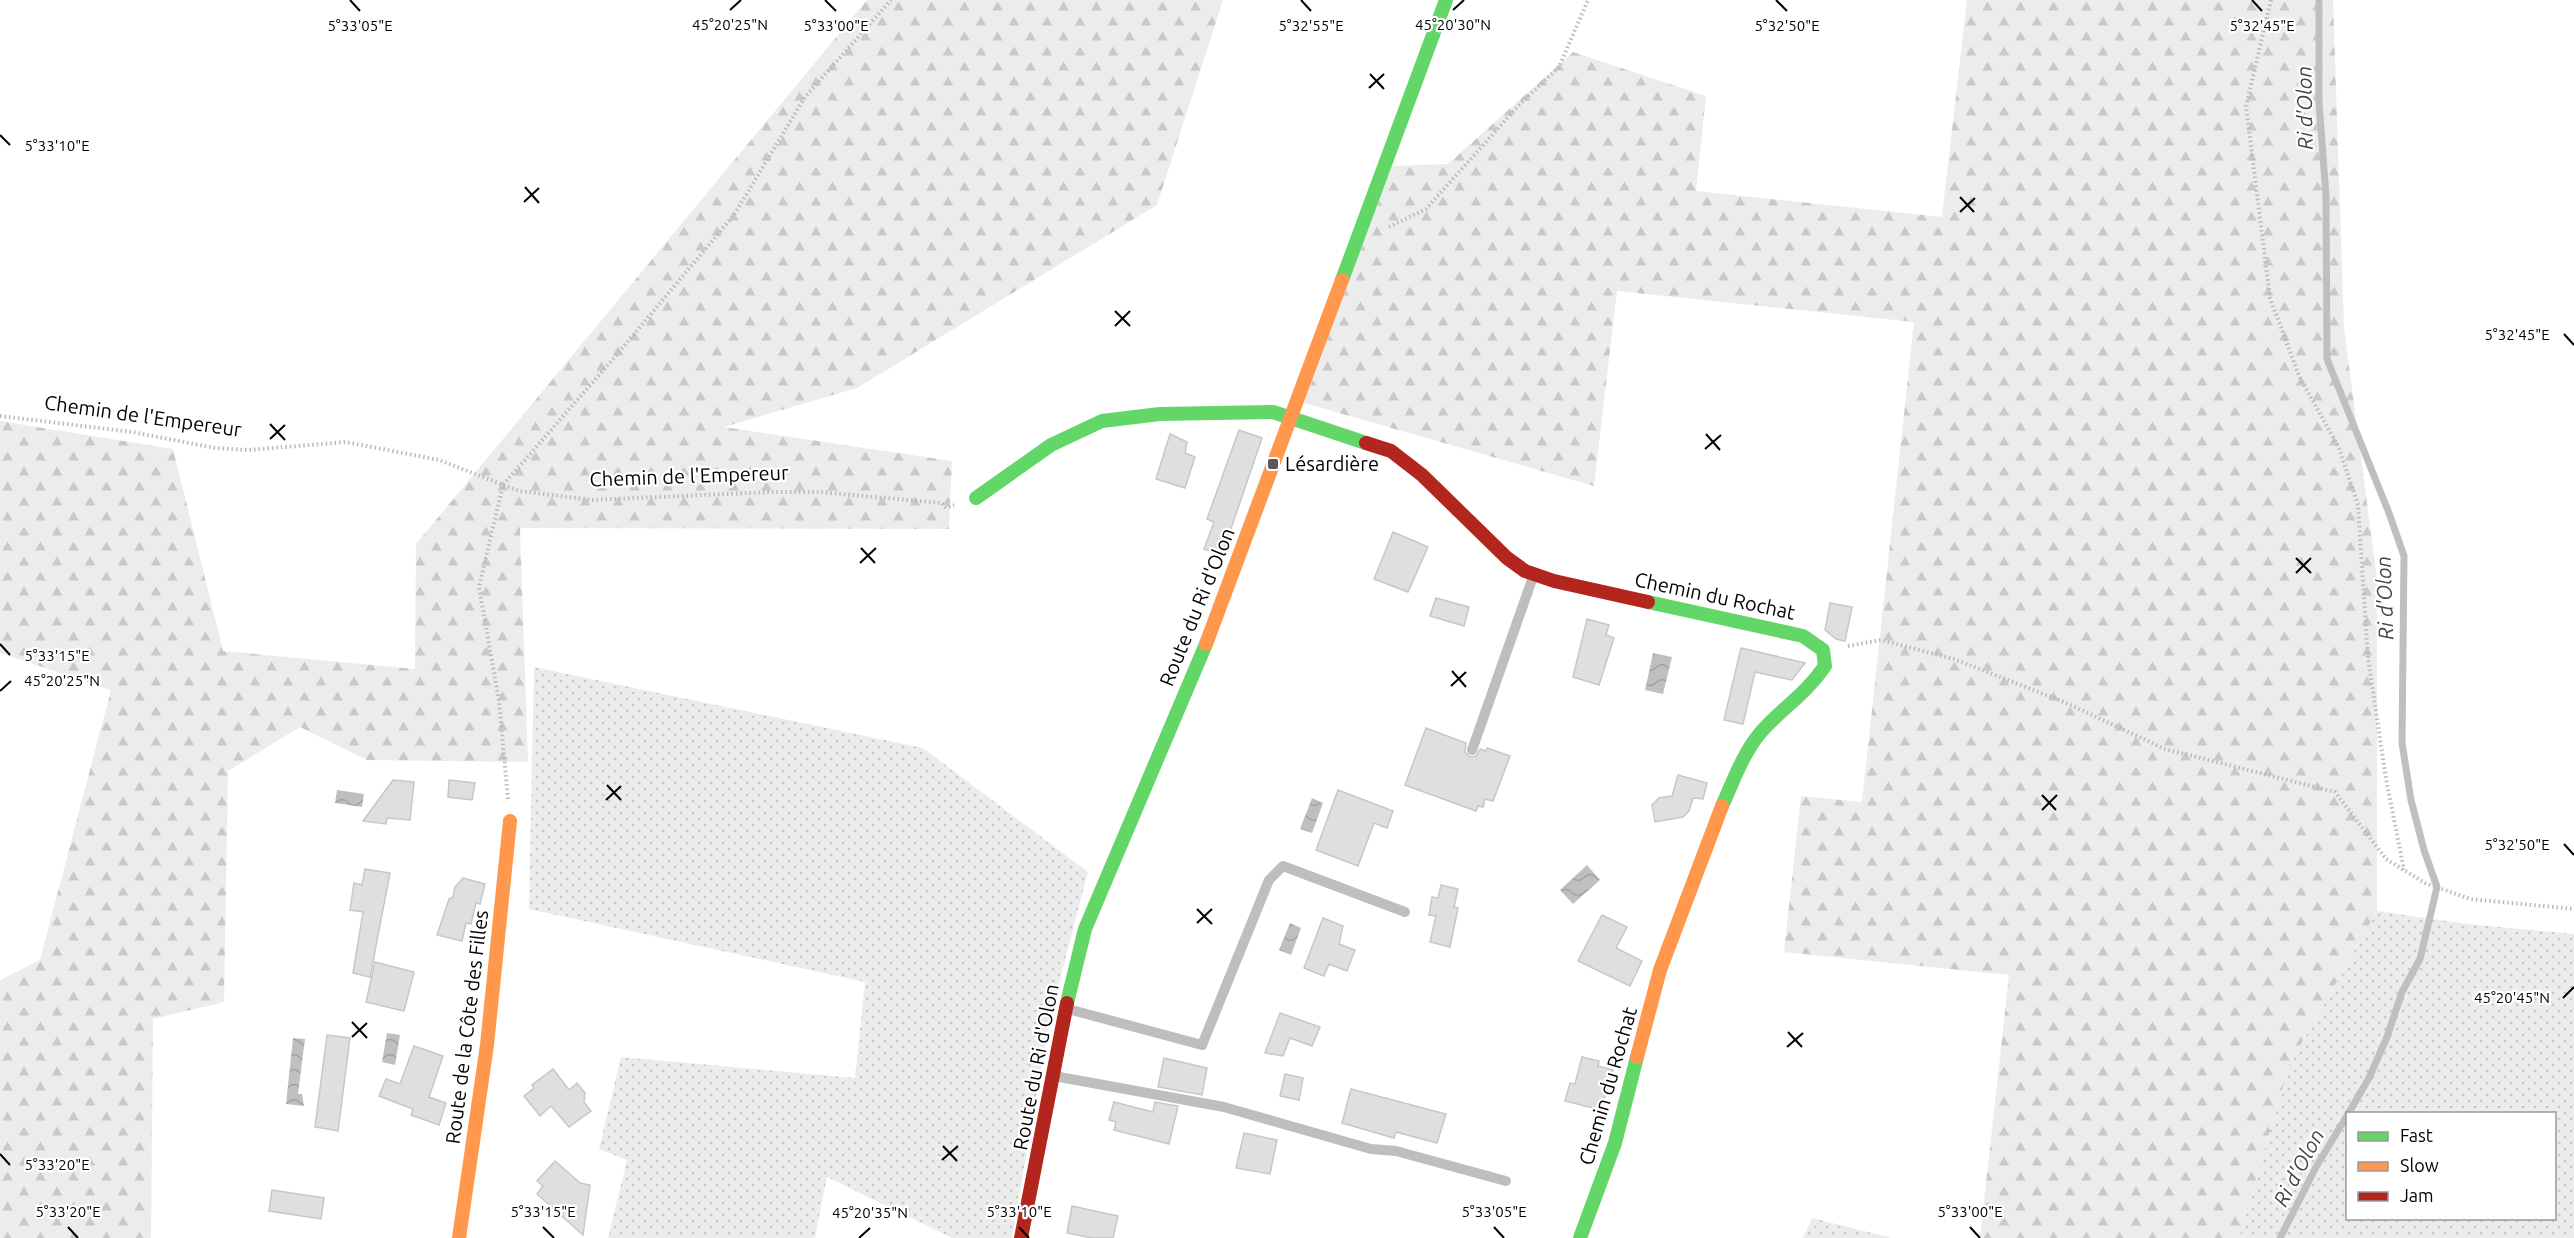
<svg xmlns="http://www.w3.org/2000/svg" width="2574" height="1238" font-family="Ubuntu,sans-serif">
<defs>
<pattern id="grass-dots" width="8" height="8" patternUnits="userSpaceOnUse" patternTransform="scale(1.5)"><rect width="8" height="8" fill="#ececec"/><path d="M2 2h.1M6 6h.1" fill="none" stroke="#c9c9c9" stroke-width="1.8" stroke-linecap="round"/></pattern>
<pattern id="forest-firs" width="22" height="20" patternUnits="userSpaceOnUse" patternTransform="scale(1.5)"><rect width="22" height="20" fill="#ececec"/><path d="M5 1l3.5 6h-7zM16 11l3.5 6h-7z" fill="#c9c9c9"/></pattern>
<pattern id="water-waves" width="16" height="10" patternUnits="userSpaceOnUse" patternTransform="scale(1.5)"><rect width="16" height="10" fill="#bfbfbf"/><path d="M0 5q4-4 8 0t8 0" fill="none" stroke="#a2a2a2"/></pattern>
</defs>
<rect width="100%" height="100%" fill="#fff"/>
<!-- grass -->
<g fill="url(#grass-dots)" fill-rule="evenodd">
<path d="M534,667L923,748L1088,872L1049,1021L1012,1238H952L827,1177L815,1238H608L627,1160L599,1149L621,1057L855,1078L865,982L529,909Z"/>
<path d="M2377,911L2467,924L2574,934V1238H2239L2289,1065ZM2348,1114H2554V1218H2348Z"/>
<path d="M1812,1218L1892,1238H1803Z"/>
</g>
<!-- forest -->
<g fill="url(#forest-firs)">
<path d="M867,0H1223L1157,205L857,388L724,427L952,461L949,529L520,528L528,762L367,760L300,727L228,771L224,1002L153,1019L151,1238H0V980L40,960L111,690L0,653V421L173,449L223,651L415,669L416,544Z"/>
<path d="M1967,0H2333L2344,328L2377,579V911L2289,1065L2239,1238H1980L2009,975L1784,952L1801,796L1862,802L1914,322L1617,291L1594,486L1304,403L1392,166L1448,164L1573,52L1706,96L1696,191L1942,217Z"/>
</g>
<!-- water -->
<g fill="url(#water-waves)">
<path d="M1653,653L1672,657L1663,694L1645,690Z"/>
<path d="M337,790L364,794L362,807L335,803Z"/>
<path d="M1312,798L1323,803L1312,833L1300,829Z"/>
<path d="M1587,865L1600,880L1573,904L1560,890Z"/>
<path d="M1290,923L1301,928L1291,955L1279,950Z"/>
<path d="M387,1033L400,1035L395,1065L382,1062Z"/>
<path d="M293,1038L305,1039L298,1094H302L304,1106L286,1104Z"/>
</g>
<g fill="none" stroke-linecap="round" stroke-linejoin="round">
<!-- stream -->
<g stroke="#bfbfbf" stroke-width="7">
<path d="M2319,0V102L2326,196L2327,359L2389,513L2404,556L2402,743L2411,800L2424,850L2437,887L2420,959L2402,992L2387,1037L2369,1078L2348,1114"/>
<path d="M2280,1238L2316,1167L2348,1114"/>
</g>
</g>
<!-- building -->
<g fill="#dfdfdf" stroke="#c7c7c7" stroke-width="1.5">
<path d="M1239,430L1262,438L1222,555L1204,549L1214,522L1207,519Z"/>
<path d="M1170,434L1187,442L1185,453L1195,457L1185,488L1156,479Z"/>
<path d="M1393,532L1428,547L1408,592L1374,579Z"/>
<path d="M1436,598L1469,607L1464,626L1430,616Z"/>
<path d="M1830,603L1852,607L1845,641L1836,639L1825,630Z"/>
<path d="M1587,619L1609,625L1606,635L1614,638L1599,685L1573,677Z"/>
<path d="M1741,648L1805,663L1792,680L1755,672L1743,724L1724,720Z"/>
<path d="M1426,728L1466,743L1465,752L1470,757L1476,756L1480,749L1486,751L1487,748L1510,756L1493,801L1485,799L1483,807L1478,806L1476,811L1405,785Z"/>
<path d="M1678,775L1707,783L1703,799L1693,798L1689,811L1683,817L1655,822L1652,805L1659,798L1672,796Z"/>
<path d="M393,780L414,782L410,820L387,818L386,824L363,821Z"/>
<path d="M449,780L475,783L472,800L448,797Z"/>
<path d="M1338,790L1393,811L1387,828L1374,823L1358,866L1316,850Z"/>
<path d="M365,869L390,873L370,977L353,973L363,912L350,910L354,883L362,885Z"/>
<path d="M463,878L485,884L480,904L476,903L471,924L466,923L462,941L437,935L449,899L453,897L455,887Z"/>
<path d="M1441,885L1458,889L1454,907L1458,908L1450,947L1430,942L1436,916L1429,915L1432,897L1438,898Z"/>
<path d="M1602,915L1627,927L1616,948L1642,961L1630,986L1578,961Z"/>
<path d="M1323,918L1343,926L1339,944L1355,950L1347,971L1329,964L1324,976L1304,968Z"/>
<path d="M375,962L414,972L404,1011L366,1002Z"/>
<path d="M1280,1013L1320,1027L1312,1046L1290,1038L1283,1056L1265,1053Z"/>
<path d="M327,1035L350,1038L338,1131L315,1127Z"/>
<path d="M414,1046L443,1056L429,1097L446,1103L439,1125L411,1115L413,1109L379,1096L386,1079L400,1084Z"/>
<path d="M1582,1057L1599,1061L1598,1066L1613,1070L1601,1110L1565,1101L1570,1083L1575,1084Z"/>
<path d="M1164,1058L1207,1068L1202,1095L1158,1087Z"/>
<path d="M553,1069L569,1090L577,1083L585,1093L584,1102L591,1111L569,1127L551,1106L540,1116L524,1096L534,1088L532,1085Z"/>
<path d="M1285,1074L1303,1078L1299,1100L1280,1096Z"/>
<path d="M1351,1089L1446,1114L1437,1143L1396,1132L1394,1138L1342,1123Z"/>
<path d="M1114,1102L1153,1112L1155,1102L1178,1106L1169,1144L1114,1130L1116,1122L1109,1120Z"/>
<path d="M1244,1133L1277,1140L1270,1174L1236,1168Z"/>
<path d="M555,1161L580,1183L590,1185L583,1235L537,1194L543,1186L537,1181Z"/>
<path d="M272,1190L324,1198L321,1219L269,1211Z"/>
<path d="M1072,1206L1118,1216L1113,1238H1092L1067,1233Z"/>
</g>
<g fill="none" stroke-linecap="round" stroke-linejoin="round">
<!-- path -->
<g stroke="#b9b9b9" stroke-width="4" stroke-dasharray="1.5 3" stroke-linecap="butt">
<path d="M2271,0L2246,106L2270,298L2299,376L2339,448L2358,505L2368,658L2386,779L2404,870"/>
<path d="M1389,227L1426,209L1519,105L1559,67L1588,0"/>
<path d="M0,416L132,432L215,448L248,450L346,442L439,460L519,491L592,500L769,492H819L942,503L946,508L954,505"/>
<path d="M1848,646L1881,640L1954,659L2064,702L2165,749L2335,792L2386,859L2425,883L2470,899L2574,909"/>
<path d="M508,799L499,701L479,587L503,485L614,358L734,215L805,97L891,0"/>
</g>
<!-- lane -->
<g stroke="#bebebe" stroke-width="10">
<path d="M1472,750L1533,577"/>
<path d="M1068,1009L1202,1045L1269,880L1283,866L1405,912"/>
<path d="M1054,1076L1224,1107L1371,1149L1396,1151L1506,1181"/>
</g>
<!-- fast -->
<g stroke="#63d668" stroke-width="14">
<path d="M1342,280L1446,0"/>
<path d="M976,498L1051,445L1102,421L1160,414L1273,412L1366,443"/>
<path d="M1648,602L1803,636L1823,650L1825,666C1805,695 1782,708 1761,732C1743,753 1733,782 1722,806"/>
<path d="M1067,1003L1085,929L1206,644"/>
<path d="M1580,1238L1615,1143L1637,1057"/>
</g>
<!-- slow -->
<g stroke="#ff974d" stroke-width="14">
<path d="M1206,644L1342,280"/>
<path d="M1637,1057L1660,970L1722,806"/>
<path d="M459,1238L487,1045L510,821"/>
</g>
<!-- jam -->
<g stroke="#b3261e" stroke-width="14">
<path d="M1366,443L1391,451L1422,475L1507,558L1525,571L1554,581L1648,602"/>
<path d="M1021,1238L1067,1003"/>
</g>
</g>
<!-- ticks -->
<path fill="none" stroke="#000" stroke-width="2" d="M350,0L360,11M825,0L836,11M1301,0L1311,11M1776,0L1787,11M2252,0L2262,11M730,10L741,0M1453,10L1464,0M1370,74L1384,89M1369,88L1384,74M0,135L10,145M525,187L539,203M1960,197L1974,212M524,202L539,188M1960,212L1975,198M1115,311L1130,326M1115,326L1130,311M2564,334L2574,345M270,424L285,440M1706,434L1720,450M270,439L285,425M1705,449L1721,435M861,548L875,563M2296,558L2311,573M860,563L876,548M2296,573L2311,558M0,644L10,655M1452,671L1466,687M1451,686L1466,672M0,691L11,681M607,785L621,800M2042,795L2056,810M606,800L621,786M2042,810L2057,795M2564,844L2574,855M1197,909L1212,924M1197,923L1212,909M2563,998L2574,987M352,1022L367,1038M1788,1032L1802,1047M352,1037L367,1023M1787,1047L1803,1033M943,1146L957,1161M0,1154L10,1165M942,1160L958,1146M68,1227L78,1238M543,1227L554,1238M1019,1227L1029,1238M1494,1227L1504,1238M1970,1227L1980,1238M859,1238L870,1228"/>
<!-- markers -->
<rect fill="#595959" stroke="#fff" stroke-width="2" x="1267" y="458" width="12" height="12" rx="3"/>
<g text-anchor="middle" stroke-width="4.5" stroke-linejoin="round" paint-order="stroke">
<!-- street labels -->
<g font-size="20" fill="#000" stroke="#fff">
<text transform="translate(143 416) rotate(8)" y="7">Chemin de l'Empereur</text>
<text transform="translate(689 476) rotate(-2)" y="7">Chemin de l'Empereur</text>
<text transform="translate(1715 596) rotate(12)" y="7">Chemin du Rochat</text>
<text transform="translate(1197 607) rotate(-68)" y="7">Route du Ri d'Olon</text>
<text transform="translate(467 1027) rotate(-83)" y="7">Route de la Côte des Filles</text>
<text transform="translate(1036 1067) rotate(-79)" y="7">Route du Ri d'Olon</text>
<text transform="translate(1608 1086) rotate(-74)" y="7">Chemin du Rochat</text>
</g>
<!-- poi labels -->
<g font-size="20" fill="#000" stroke="#fff" text-anchor="start">
<text x="1285" y="471">Lésardière</text>
</g>
<!-- water labels -->
<g font-size="21" font-style="italic" fill="#444" stroke="#fff">
<text transform="translate(2305 108) rotate(-91)" y="7">Ri d'Olon</text>
<text transform="translate(2385 598) rotate(-92)" y="7">Ri d'Olon</text>
<text transform="translate(2299 1168) rotate(-62)" y="7">Ri d'Olon</text>
</g>
</g>
<g font-size="15" text-anchor="middle" fill="#000" stroke="#fff" stroke-width="4.5" stroke-linejoin="round" paint-order="stroke">
<text x="730" y="30">45°20'25"N</text>
<text x="1453" y="30">45°20'30"N</text>
<text x="360" y="31">5°33'05"E</text>
<text x="1311" y="31">5°32'55"E</text>
<text x="1787" y="31">5°32'50"E</text>
<text x="2262" y="31">5°32'45"E</text>
<text x="836" y="31">5°33'00"E</text>
<text x="57" y="151">5°33'10"E</text>
<text x="2517" y="340">5°32'45"E</text>
<text x="57" y="661">5°33'15"E</text>
<text x="62" y="686">45°20'25"N</text>
<text x="2517" y="850">5°32'50"E</text>
<text x="2512" y="1003">45°20'45"N</text>
<text x="57" y="1170">5°33'20"E</text>
<text x="68" y="1217">5°33'20"E</text>
<text x="543" y="1217">5°33'15"E</text>
<text x="1019" y="1217">5°33'10"E</text>
<text x="1494" y="1217">5°33'05"E</text>
<text x="1970" y="1217">5°33'00"E</text>
<text x="870" y="1218">45°20'35"N</text>
</g>
<!-- legend -->
<rect x="2346" y="1112" width="210" height="108" fill="#ffffff" stroke="#999999" stroke-width="1.5"/>
<rect x="2358" y="1132" width="30" height="9" fill="#63d668" stroke="#999999" stroke-width="1.5"/>
<text x="2400" y="1142" font-size="18" fill="#000000">Fast</text>
<rect x="2358" y="1162" width="30" height="9" fill="#ff974d" stroke="#999999" stroke-width="1.5"/>
<text x="2400" y="1172" font-size="18" fill="#000000">Slow</text>
<rect x="2358" y="1192" width="30" height="9" fill="#b3261e" stroke="#999999" stroke-width="1.5"/>
<text x="2400" y="1202" font-size="18" fill="#000000">Jam</text>
</svg>
